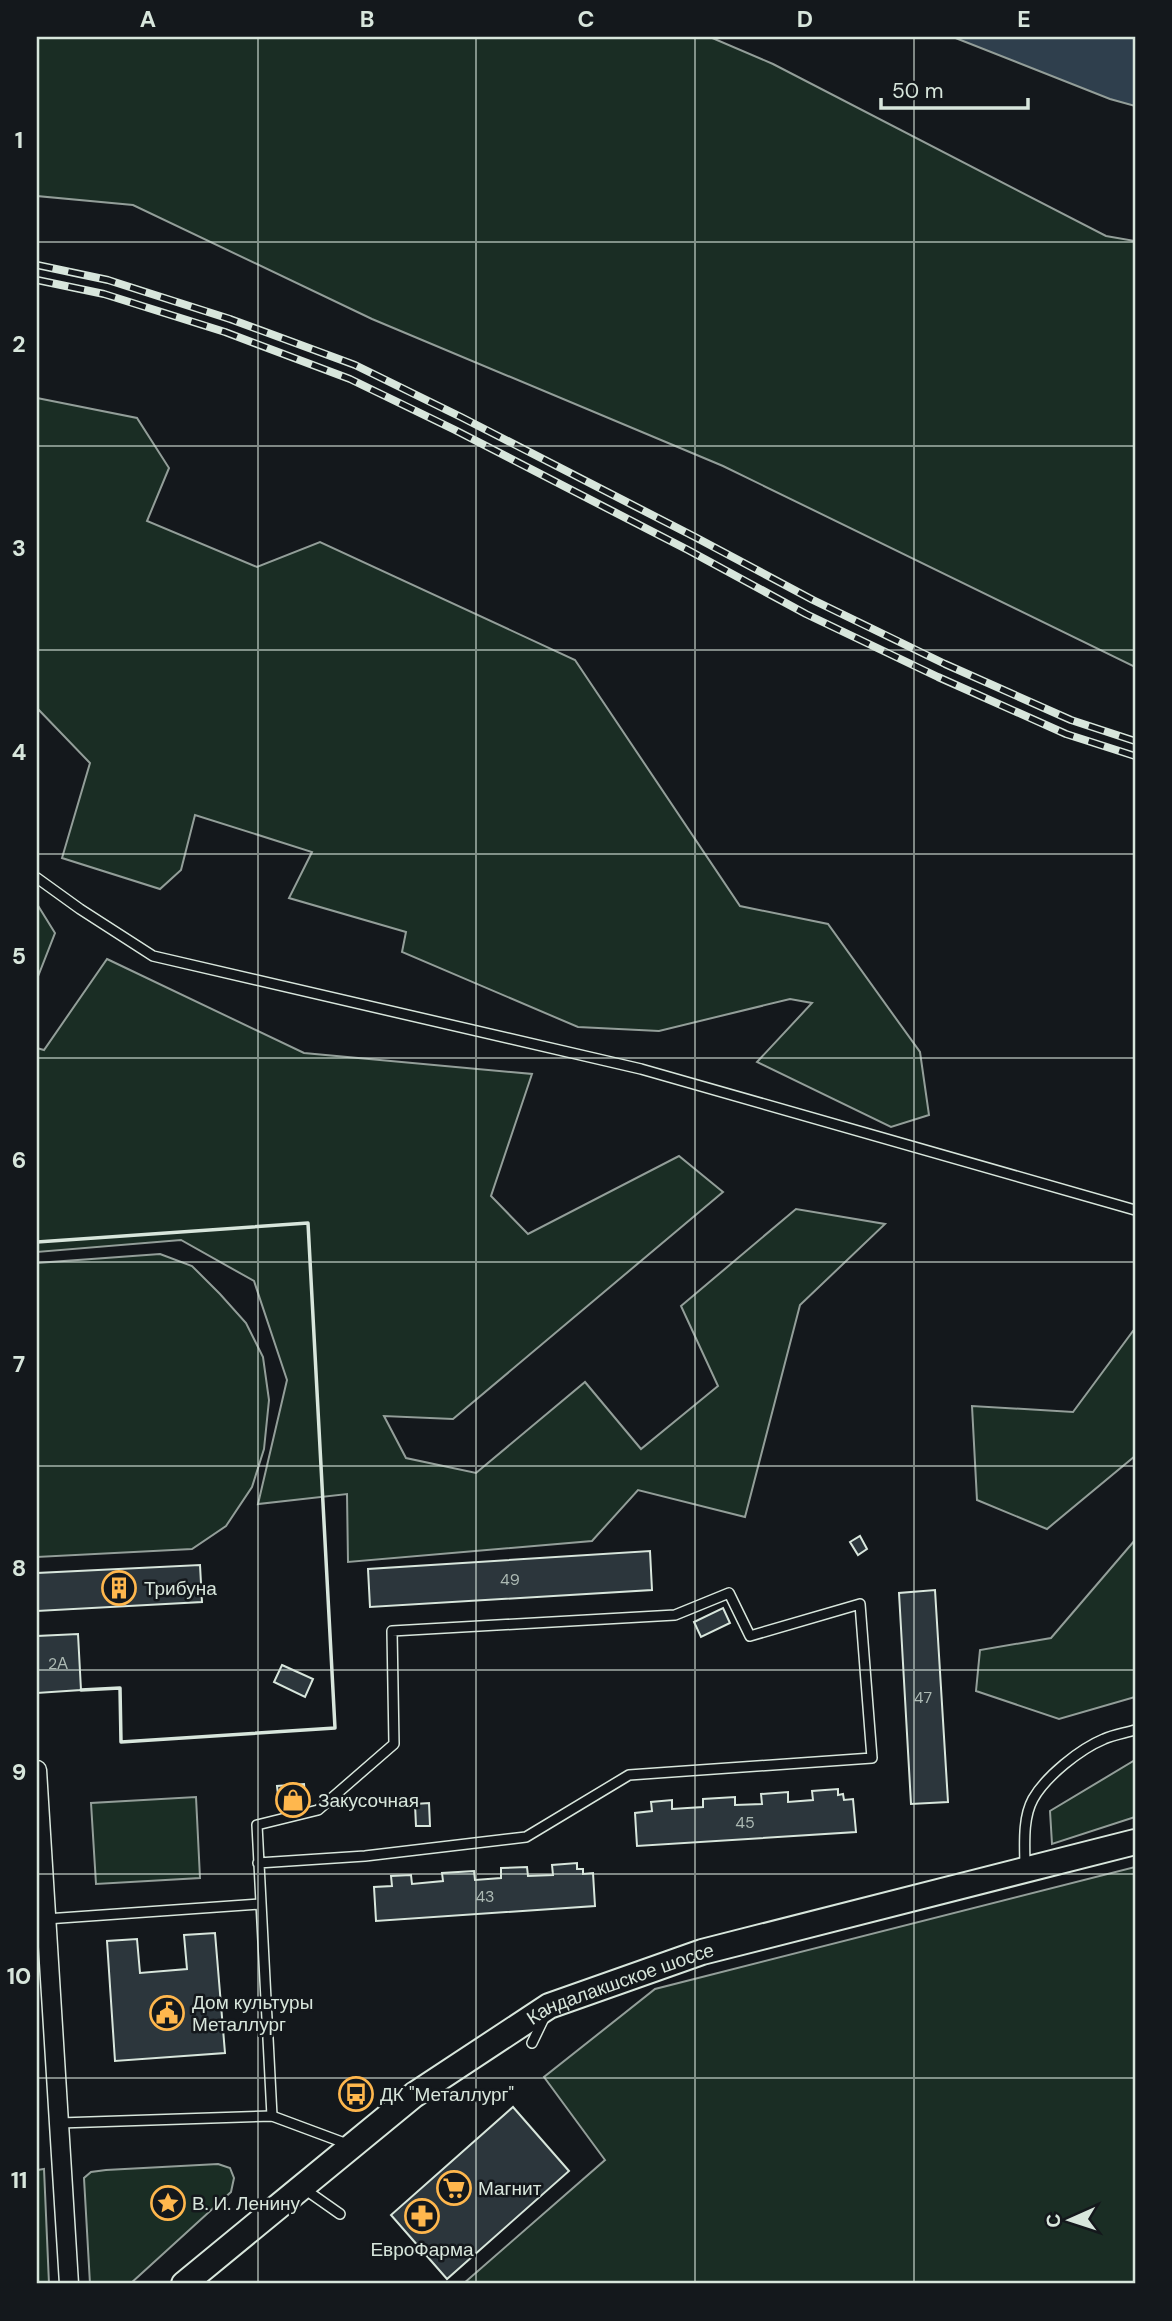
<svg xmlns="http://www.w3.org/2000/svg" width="1172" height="2321" font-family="'DM Sans',sans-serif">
<rect width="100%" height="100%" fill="#14181c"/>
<!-- green -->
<g fill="#1a2d24" stroke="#939e99" stroke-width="2">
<path d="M37,37H710L773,64L1106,236L1135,241V667L723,466L372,319L133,205L37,196Z"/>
<path d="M37,398L137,418L169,468L147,521L257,567L320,542L575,660L740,906L828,924L920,1052L929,1115L891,1127L757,1062L812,1003L790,999L659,1031L578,1027L402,952L406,932L289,898L312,852L195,815L181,870L160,889L62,858L90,763L37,708Z"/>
<path d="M37,904L55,933L37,979Z"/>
<path d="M107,959L304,1053L532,1074L491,1196L528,1234L679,1156L723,1192L453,1419L384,1416L406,1458L476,1473L585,1382L641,1449L718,1386L681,1306L796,1209L885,1224L800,1305L745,1517L638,1490L592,1541L348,1562L347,1494L258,1504L287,1380L254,1281L181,1240L37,1252V1048L44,1050Z"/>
<path d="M160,1254L192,1266L220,1294L246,1323L263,1357L269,1400L264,1449L252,1487L226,1526L192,1549L37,1557V1263Z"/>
<path d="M1133,1331L1135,1332V1456L1047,1529L977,1500L972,1406L1073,1412Z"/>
<path d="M1135,1540V1697L1059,1719L976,1691L980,1650L1051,1638Z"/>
<path d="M1135,1760V1817L1052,1844L1050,1811Z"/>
<path d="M196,1797L200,1878L96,1884L91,1803Z"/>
<path d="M1135,1867V2284H463L605,2160L544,2077L655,1989Z"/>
<path d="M218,2164L230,2168L234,2178L231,2192L130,2284H90L84,2178L91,2172L106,2170Z"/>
<path d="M44,2169L49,2284H37V2170Z"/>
</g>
<!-- water -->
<path fill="#2f3f4d" stroke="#939e99" stroke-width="2" d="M946,37H1133L1135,38V106L1110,99L953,37Z"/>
<!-- building -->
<g fill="#2c363c" stroke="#d8e6dc" stroke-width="2">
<path d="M860,1536L867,1549L858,1555L850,1542Z"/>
<path d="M650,1551L652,1590L370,1607L368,1569Z"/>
<path d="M200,1565L202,1602L37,1611V1573Z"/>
<path d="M935,1590L948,1802L911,1804L899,1593Z"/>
<path d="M723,1608L730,1623L701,1637L694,1622Z"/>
<path d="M78,1634L81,1690L37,1693V1636Z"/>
<path d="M282,1665L313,1679L305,1697L274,1682Z"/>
<path d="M304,1784L306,1802L279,1804L277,1786Z"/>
<path d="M838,1789V1795L843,1794L844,1800L853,1799L856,1832L637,1846L635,1813L652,1811L651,1802L672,1800V1809L703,1807V1799L735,1797V1805L762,1804L761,1794L788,1792V1802L813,1800L812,1791Z"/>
<path d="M429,1803L430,1826H416L415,1804Z"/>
<path d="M577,1863V1869H583V1874L593,1873L595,1906L376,1921L374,1887L392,1886L391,1876L411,1875L412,1884L443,1881L442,1873L474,1871L475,1880L501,1878V1868L527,1867L528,1876L553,1875L552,1865Z"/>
<path d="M215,1933L225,2053L115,2061L107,1941L137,1939L140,1973L187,1969L184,1935Z"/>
<path d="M513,2107L569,2171L447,2279L391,2215Z"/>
</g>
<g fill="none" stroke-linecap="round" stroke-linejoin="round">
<!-- service casing -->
<g stroke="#d8e6dc" stroke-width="12">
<g id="service">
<path d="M37,878L80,909L153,956L641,1069L1135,1210"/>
<path d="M258,1863L365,1856L526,1837L629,1775L872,1758L860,1604L750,1636L729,1593L675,1615L392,1631L394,1744L318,1810L257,1825L272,2116"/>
<path d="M1025,1869C1025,1847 1022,1819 1033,1799C1046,1776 1080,1749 1104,1739C1113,1735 1125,1733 1135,1730"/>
<path d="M46,1919L260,1904"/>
<path d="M532,2043L545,2016"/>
<path d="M60,2123L272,2116L350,2145"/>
<path d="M303,2188L340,2214"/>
</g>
</g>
<!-- minor casing -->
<g stroke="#d8e6dc" stroke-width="21">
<path id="minor" d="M37,1770L69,2284"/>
</g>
<!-- secondary casing -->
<g stroke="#d8e6dc" stroke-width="28">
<g id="secondary">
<path id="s1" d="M184,2284L414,2095L549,2006L702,1952L1135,1842"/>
</g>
</g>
<!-- service -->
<use href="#service" stroke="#14181c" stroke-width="9"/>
<!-- minor -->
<use href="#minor" stroke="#14181c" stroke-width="18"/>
<!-- secondary -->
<use href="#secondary" stroke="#14181c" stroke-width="24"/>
<!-- rail casing -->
<g stroke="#d8e6dc" stroke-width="8">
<g id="rail">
<path d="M37,265L108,280L230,319L355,365L461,417L695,537L813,600L945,664L1071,720L1135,741"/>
<path d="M37,280L104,294L225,332L350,379L455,430L688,550L806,614L938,677L1066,734L1135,756"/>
</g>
</g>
<!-- rail -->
<use href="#rail" stroke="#14181c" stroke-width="5" stroke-dasharray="16" stroke-linecap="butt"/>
<!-- wall -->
<path stroke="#d8e6dc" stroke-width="3.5" d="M37,1242L308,1223L335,1728L121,1742L120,1688L81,1690"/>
</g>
<!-- grid -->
<path fill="none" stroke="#d8e6dc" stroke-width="2" stroke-opacity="0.55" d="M258,37V2284M476,37V2284M695,37V2284M914,37V2284M37,242H1135M37,446H1135M37,650H1135M37,854H1135M37,1058H1135M37,1262H1135M37,1466H1135M37,1670H1135M37,1874H1135M37,2078H1135"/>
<!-- icons -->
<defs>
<g id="building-ring" transform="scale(1.75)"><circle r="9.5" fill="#14181c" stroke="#ffb74d" stroke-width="1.5"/><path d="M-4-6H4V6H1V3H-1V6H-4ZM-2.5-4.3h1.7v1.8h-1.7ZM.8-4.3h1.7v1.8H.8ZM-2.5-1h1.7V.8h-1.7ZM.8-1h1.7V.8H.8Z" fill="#ffb74d"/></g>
<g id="shop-ring" transform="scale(1.75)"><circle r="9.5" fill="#14181c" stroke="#ffb74d" stroke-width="1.5"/><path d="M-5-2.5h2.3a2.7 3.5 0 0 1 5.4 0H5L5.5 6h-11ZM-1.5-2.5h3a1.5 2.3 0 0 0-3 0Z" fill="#ffb74d"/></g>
<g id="civic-ring" transform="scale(1.75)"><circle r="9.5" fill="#14181c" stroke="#ffb74d" stroke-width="1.5"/><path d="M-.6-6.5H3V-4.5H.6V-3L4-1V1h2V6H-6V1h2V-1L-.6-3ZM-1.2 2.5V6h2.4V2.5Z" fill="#ffb74d"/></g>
<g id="bus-ring" transform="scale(1.75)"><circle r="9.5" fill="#14181c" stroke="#ffb74d" stroke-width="1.5"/><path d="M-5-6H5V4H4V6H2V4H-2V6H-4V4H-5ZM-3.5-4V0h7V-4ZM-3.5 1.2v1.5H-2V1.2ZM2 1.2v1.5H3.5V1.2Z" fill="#ffb74d"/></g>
<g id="supermarket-ring" transform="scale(1.75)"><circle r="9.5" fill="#14181c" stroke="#ffb74d" stroke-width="1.5"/><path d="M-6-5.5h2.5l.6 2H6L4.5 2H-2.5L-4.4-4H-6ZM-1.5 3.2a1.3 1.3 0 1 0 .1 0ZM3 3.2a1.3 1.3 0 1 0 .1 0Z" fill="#ffb74d"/></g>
<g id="sight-ring" transform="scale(1.75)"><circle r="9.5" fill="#14181c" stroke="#ffb74d" stroke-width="1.5"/><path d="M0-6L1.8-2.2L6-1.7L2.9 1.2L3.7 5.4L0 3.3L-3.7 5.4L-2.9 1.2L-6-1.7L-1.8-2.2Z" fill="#ffb74d"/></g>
<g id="pharmacy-ring" transform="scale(1.75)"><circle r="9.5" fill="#14181c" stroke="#ffb74d" stroke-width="1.5"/><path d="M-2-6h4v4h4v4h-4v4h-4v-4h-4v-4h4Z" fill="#ffb74d"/></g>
</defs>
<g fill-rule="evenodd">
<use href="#building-ring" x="119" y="1588"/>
<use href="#shop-ring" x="293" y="1800"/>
<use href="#civic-ring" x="167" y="2013"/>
<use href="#bus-ring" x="356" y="2094"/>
<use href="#supermarket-ring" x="454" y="2188"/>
<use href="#sight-ring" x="168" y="2203"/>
<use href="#pharmacy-ring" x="422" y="2216"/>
</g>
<g text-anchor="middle" stroke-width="5" stroke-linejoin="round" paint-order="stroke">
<!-- number labels -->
<g font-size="16" fill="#adbab4">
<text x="510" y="1585">49</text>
<text x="58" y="1669">2А</text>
<text x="923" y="1703">47</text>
<text x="745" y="1828">45</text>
<text x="485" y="1902">43</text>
</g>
<!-- poi labels -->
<g font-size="19" fill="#d8e6dc" stroke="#14181c" text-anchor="start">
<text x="144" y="1595">Трибуна</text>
<text x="318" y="1807">Закусочная</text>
<text x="192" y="2009">Дом культуры<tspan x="192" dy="22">Металлург</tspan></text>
<text x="380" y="2101">ДК "Металлург"</text>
<text x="478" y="2195">Магнит</text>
<text x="192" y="2210">В. И. Ленину</text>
<text x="422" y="2256" text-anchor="middle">ЕвроФарма</text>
</g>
<!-- street labels -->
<g font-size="19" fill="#d8e6dc" stroke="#14181c">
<text dy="7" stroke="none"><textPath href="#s1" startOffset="534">Кандалакшское шоссе</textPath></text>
</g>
</g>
<!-- border -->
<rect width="1172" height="2321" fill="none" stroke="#14181c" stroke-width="77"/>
<!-- north arrow -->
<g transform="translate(1070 2220) rotate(267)" stroke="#14181c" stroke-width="5" paint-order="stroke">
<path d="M0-5L12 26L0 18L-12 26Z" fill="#d8e6dc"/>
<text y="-10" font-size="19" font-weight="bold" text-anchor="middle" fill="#d8e6dc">С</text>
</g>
<!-- scale -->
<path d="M881 98v10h147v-10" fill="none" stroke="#d8e6dc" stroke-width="3.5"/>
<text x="892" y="98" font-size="21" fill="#d8e6dc" stroke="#14181c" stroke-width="5" paint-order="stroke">50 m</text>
<rect x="38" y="38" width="1096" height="2244" fill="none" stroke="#d8e6dc" stroke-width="2.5"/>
<g font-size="23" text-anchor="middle" font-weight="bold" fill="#d8e6dc">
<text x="148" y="27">A</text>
<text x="367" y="27">B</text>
<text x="586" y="27">C</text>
<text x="805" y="27">D</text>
<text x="1024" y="27">E</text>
<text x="19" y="148">1</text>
<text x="19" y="352">2</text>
<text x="19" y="556">3</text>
<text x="19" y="760">4</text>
<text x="19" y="964">5</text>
<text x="19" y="1168">6</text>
<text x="19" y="1372">7</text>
<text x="19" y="1576">8</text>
<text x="19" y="1780">9</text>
<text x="19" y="1984">10</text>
<text x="19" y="2188">11</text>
</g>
</svg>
